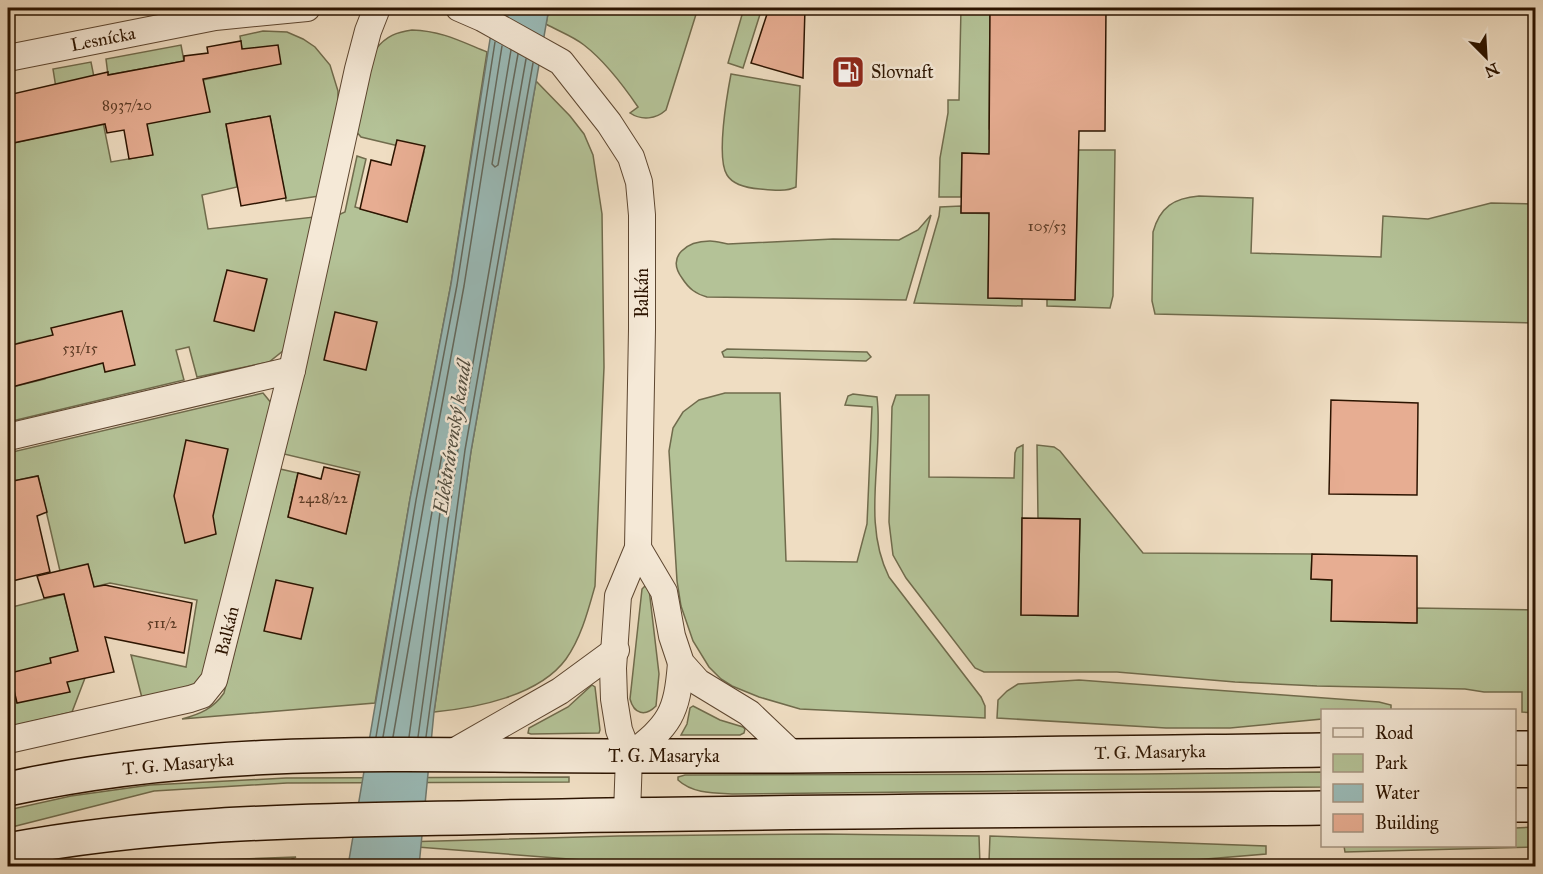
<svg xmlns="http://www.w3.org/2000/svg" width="1543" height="874" font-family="'IM FELL Great Primer',serif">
<rect width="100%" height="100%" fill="#efddc2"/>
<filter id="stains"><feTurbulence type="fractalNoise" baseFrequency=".00333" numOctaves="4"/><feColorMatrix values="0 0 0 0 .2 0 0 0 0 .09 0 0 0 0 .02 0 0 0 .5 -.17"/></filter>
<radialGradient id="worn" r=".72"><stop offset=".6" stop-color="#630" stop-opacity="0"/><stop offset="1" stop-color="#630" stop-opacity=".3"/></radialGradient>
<!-- green -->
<g fill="#b4c297" stroke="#706b4c" stroke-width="1.5">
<path d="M549,8H698L666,110C656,119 642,121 630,113L638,107C623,85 606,62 584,45C573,36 558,31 546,24Z"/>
<path d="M744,8H762L743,68L728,63Z"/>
<path d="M961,8H990L989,129L1035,156L962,153L961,197H939L940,158L948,113V100H959Z"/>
<path d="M412,30C442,31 460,41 487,52L451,284L410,499L375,703L182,719C200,714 213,709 224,693L280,469L298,473L288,517L346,533L360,472L284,454L338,215L345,212L357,156L366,159L355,207L407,222L424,152L361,137L355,130L376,49C386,36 397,32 412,30Z"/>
<path d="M263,31L287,32L303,39L315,47L330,65L338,91V110L319,196L286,201L270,116L226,124L237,187L202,195L208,229L314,217L284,350L269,362L197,377L189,347L176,350L184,380L8,422V388L45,379L41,365L35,366L30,340L8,346V116L13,143L63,132L53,69L91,62L111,162L152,155L145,115L203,80L245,71L240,36Z"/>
<path d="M181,45L184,61L108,75L106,59Z"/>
<path d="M731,74L800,86L796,187C786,192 771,190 760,189C748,188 733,185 727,175C716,158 727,95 731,74Z"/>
<path d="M536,81L570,116L584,134L593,155L602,214L604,367L595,586C588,611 581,638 566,659C539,696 476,708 434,712L471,451Z"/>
<path d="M1062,150H1115L1113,296L1110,308L1047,306V299H1075L1078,156Z"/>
<path d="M1199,196L1253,198L1251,253L1381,257L1383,216L1428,219L1491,203L1535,204V323L1155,314L1152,301L1153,232C1160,207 1174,198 1199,196Z"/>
<path d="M961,206V213L1018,214L989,238L988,298H1022V306L914,303L939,216L940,207Z"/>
<path d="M931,215L906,300L707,297C696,294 689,289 682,278C666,256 687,241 710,241C716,241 722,243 728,244L833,239L899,240L918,230Z"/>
<path d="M727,349L867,352L871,357L866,361L724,357L722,352Z"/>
<path d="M263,393L272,404L208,674L195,685L142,698L131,655L186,667L197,600L110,583L94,587L88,565L60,571L38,476L8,482V453Z"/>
<path d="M725,393H780L786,561L857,562L867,524L872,407L845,405L848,396L853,394L877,397C884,457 861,521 889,577L981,697L985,706V718L800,709L759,697L732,686L721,679L709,667L693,641L681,606L677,581L669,451L673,428L683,412L699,400Z"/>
<path d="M896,395H929V477L1014,478L1015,453L1017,448L1023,445L1021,615L1078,616L1080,519L1038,518L1037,445L1054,447L1060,451L1143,553L1312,554L1311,579L1332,580V621L1416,623L1417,608L1535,610V713L1522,712V692H1484L1465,689L1317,686L1235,682L1117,672H984L975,668L906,578L893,555L889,522L892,407Z"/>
<path d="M645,586L649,589L659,674L656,706C645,717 634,714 630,699L642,589Z"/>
<path d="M64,594L85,678L72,712L8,727V608Z"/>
<path d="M1079,680L1379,702L1391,705V710H1322V719L1230,728H1166L997,718L998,700L1007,691L1018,684Z"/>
<path d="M592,685L595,687L600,730L599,733L531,734L528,733L529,728L568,707Z"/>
<path d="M693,706L720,720L743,727L745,729L744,733L740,735H681L687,724L690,708Z"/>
<path d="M1322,772V787L735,794C715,793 693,794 678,780V777L685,775L1141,774Z"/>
<path d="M569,777V782L287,783L154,791L8,828V810L71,796L150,785L286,778Z"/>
<path d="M1535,827V847L1345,852L1344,846H1514L1515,828Z"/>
<path d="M824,834L979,836L980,866H659L366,843L619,836Z"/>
<path d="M990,836L1266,846V854L1122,866H990L989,861Z"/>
<path d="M296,857L278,866H163L217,860Z"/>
<path d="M1536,860L1535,866H1329Z"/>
</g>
<!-- water -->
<path fill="#9abbb8" stroke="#6e786e" stroke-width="1.5" d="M495,8H549L471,451L434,712L419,866H348L410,499L451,284Z"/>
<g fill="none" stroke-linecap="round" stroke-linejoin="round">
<!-- shore -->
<g stroke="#63685c" stroke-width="1.5">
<path d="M511,50L492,164L495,167L498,165L518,54"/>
<path d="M376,737L416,500L457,285L495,42"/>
<path d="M383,737L424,502L464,286L502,46"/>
<path d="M393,737L442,454L445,451L448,455L409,737"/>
<path d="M418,737L458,449L526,59"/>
<path d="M426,737L465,450L533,63"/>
</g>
</g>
<!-- building -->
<g fill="#e7ad92" stroke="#2c1400" stroke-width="1.5">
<path d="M769,8H805L803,78L751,63Z"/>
<path d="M990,8H1106L1105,131H1079L1075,300L988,298L989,213H961L962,153L989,154Z"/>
<path d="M241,41L242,49L278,45L281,64L203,79L210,112L147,124L153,155L129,159L124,130L107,133L105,124L13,143L8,116V95L108,72V75L184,61V56L208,53L207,47Z"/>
<path d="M270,116L286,198L241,206L226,124Z"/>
<path d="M397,140L425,146L407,222L360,209L371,160L391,165Z"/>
<path d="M227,270L267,279L254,331L214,321Z"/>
<path d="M122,311L135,365L105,372L103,363L8,388V346L53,335L51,328Z"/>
<path d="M335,312L377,322L366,370L324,360Z"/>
<path d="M1331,400L1418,403L1417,495L1329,494Z"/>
<path d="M186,440L228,449L213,516L216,534L185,543L174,496Z"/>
<path d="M324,467L359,475L346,534L288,517L298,473L321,479Z"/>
<path d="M38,476L47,512L37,516L50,572L8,582V482Z"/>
<path d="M1022,518L1080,519L1078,616L1021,615Z"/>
<path d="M1312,554L1417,556V623L1331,621L1332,580L1311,579Z"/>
<path d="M88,564L94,587L105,585L192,603L184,653L105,637L114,672L67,682L70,692L17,703L10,673L51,663L50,658L78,651L64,594L44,598L37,576Z"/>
<path d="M276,580L313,588L301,639L264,631Z"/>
</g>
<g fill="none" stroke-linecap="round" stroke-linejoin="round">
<!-- street casing -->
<g stroke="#5d4630" stroke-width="28">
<g id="street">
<path d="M459,8L482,18L561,62L609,123L631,157L639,182L642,215V329L638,548L618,596L613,668L614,699L619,730L629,756L627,814"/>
<path d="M8,58L215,17L307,8"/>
<path d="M8,437L292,370"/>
<path d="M638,548L664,592L672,636L681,663L698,682L749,713L793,755"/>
<path d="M8,740L190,699L202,695L214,680L292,370L358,69L368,31L377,8"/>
<path d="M448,755L560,691L616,650"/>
<path d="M629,756C670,725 677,714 681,663"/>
</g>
</g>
<!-- secondary casing -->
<g stroke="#2c1400" stroke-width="36">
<g id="secondary">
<path d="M1514,748H1536"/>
<path d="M8,789C211,744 421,756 627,756C859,757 1091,753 1322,750"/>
<path d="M1514,805H1536"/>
<path d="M8,850C172,819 335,821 502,817C775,811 1049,811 1322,808"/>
</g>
</g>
<!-- street -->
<use href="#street" stroke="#f5e9d7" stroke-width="26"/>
<!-- secondary -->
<use href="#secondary" stroke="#f5e9d7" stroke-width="33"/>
</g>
<!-- icons -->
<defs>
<g id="fuel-square" transform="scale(1.725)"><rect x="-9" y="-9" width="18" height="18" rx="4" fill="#8f2418" stroke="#f5e9d7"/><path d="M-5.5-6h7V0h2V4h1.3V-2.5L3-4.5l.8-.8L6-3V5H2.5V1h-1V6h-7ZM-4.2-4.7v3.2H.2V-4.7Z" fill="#fff"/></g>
</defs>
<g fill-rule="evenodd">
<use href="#fuel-square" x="848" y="72"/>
</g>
<g text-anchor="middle" stroke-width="5" stroke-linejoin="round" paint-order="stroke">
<!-- number labels -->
<g font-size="15" fill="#5b3a24">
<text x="127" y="110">8937/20</text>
<text x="1047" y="231">105/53</text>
<text x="80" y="353">531/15</text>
<text x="323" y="503">2428/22</text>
<text x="162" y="628">511/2</text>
</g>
<!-- street labels -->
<g font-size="18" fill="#2c1400" stroke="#f5e9d7">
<text transform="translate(103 39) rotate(-11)" y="6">Lesnícka</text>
<text transform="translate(642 293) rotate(-90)" y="6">Balkán</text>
<text transform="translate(227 631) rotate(-76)" y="6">Balkán</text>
<text transform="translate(1150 752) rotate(-1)" y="6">T. G. Masaryka</text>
<text x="664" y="762">T. G. Masaryka</text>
<text transform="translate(178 764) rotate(-5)" y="6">T. G. Masaryka</text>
</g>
<!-- poi labels -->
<g font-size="18" fill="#2c1400" stroke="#f5e9d7" text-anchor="start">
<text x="871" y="78">Slovnaft</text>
</g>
<!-- water labels -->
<g font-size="20" font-style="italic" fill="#524e40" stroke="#f5e9d7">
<text transform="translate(452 437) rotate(-81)" y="7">Elektrárenský kanál</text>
</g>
</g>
<!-- margin -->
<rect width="1543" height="874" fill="none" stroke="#efddc2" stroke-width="30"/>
<rect x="9" y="9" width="1525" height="856" fill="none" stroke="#2c1400" stroke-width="3"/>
<rect x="15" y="15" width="1513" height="844" fill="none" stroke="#2c1400" stroke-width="1.5"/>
<!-- legend -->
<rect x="1321" y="709" width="195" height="138" fill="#f5e9d7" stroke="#a59481" stroke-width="1.5"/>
<rect x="1333" y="728" width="30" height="9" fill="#f5e9d7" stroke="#a59481" stroke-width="1.5"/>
<text x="1375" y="739" font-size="18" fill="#2c1400">Road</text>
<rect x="1333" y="754" width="30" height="18" fill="#b4c297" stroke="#a59481" stroke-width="1.5"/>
<text x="1375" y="769" font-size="18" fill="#2c1400">Park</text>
<rect x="1333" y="784" width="30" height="18" fill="#9abbb8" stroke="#a59481" stroke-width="1.5"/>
<text x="1375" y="799" font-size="18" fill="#2c1400">Water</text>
<rect x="1333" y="814" width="30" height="18" fill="#e7ad92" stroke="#a59481" stroke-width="1.5"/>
<text x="1375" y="829" font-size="18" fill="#2c1400">Building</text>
<!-- north arrow -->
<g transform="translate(1486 57) rotate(156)" stroke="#f5e9d7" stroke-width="4.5" paint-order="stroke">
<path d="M0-4.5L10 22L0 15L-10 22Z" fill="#2c1400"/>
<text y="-9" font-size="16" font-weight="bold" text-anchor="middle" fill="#2c1400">N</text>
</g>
<rect width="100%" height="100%" filter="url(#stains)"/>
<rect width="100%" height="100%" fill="url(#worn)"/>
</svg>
